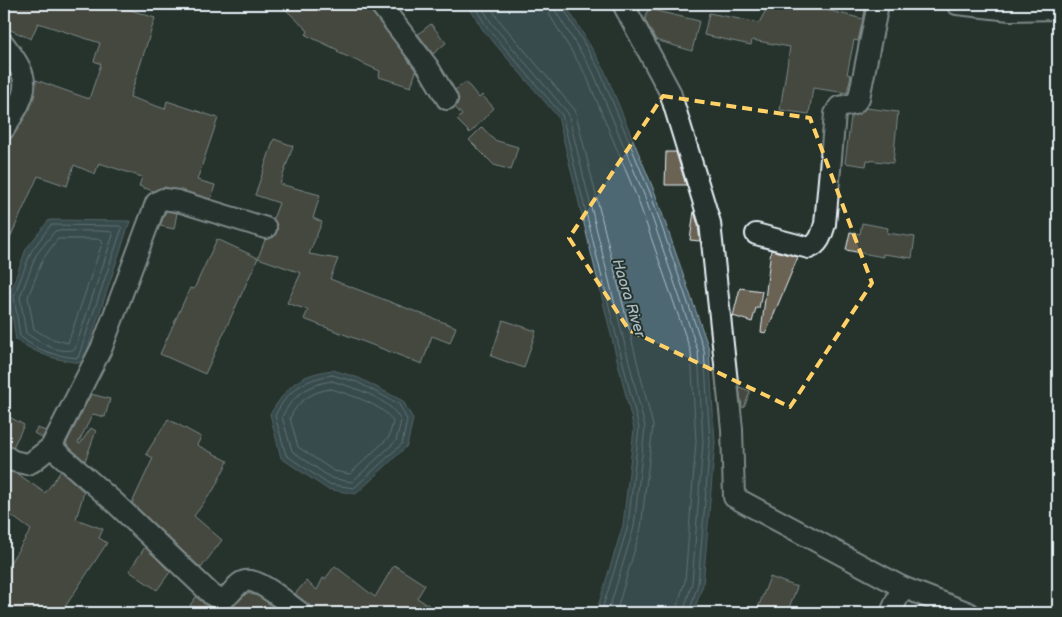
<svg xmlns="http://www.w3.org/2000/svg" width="1062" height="617" font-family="'Balsamiq Sans',sans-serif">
<rect width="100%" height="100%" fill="#26332d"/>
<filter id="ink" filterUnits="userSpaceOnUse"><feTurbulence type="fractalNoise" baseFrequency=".02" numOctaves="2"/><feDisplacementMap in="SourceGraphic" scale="10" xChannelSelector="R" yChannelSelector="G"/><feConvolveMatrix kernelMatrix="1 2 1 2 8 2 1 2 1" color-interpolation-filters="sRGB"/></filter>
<g filter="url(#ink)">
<!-- water -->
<g fill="#4e6873" stroke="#8c9fa8">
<path d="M467,4H565L603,67L655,193L709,349L715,442L703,585L693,613H596L623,525L634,429L558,117L483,30Z"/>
<path d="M49,220L130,221L83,363C54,360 40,355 16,340L9,296L26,249Z"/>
<path d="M333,370L359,378L403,401L413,419L407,446L356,494L327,489L281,458L270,414C289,385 297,375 333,370Z"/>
</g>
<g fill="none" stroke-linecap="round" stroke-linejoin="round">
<!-- shore -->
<g stroke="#aabac3" stroke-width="1">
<path d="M473,4L487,27L562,115L639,428L628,526L601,613"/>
<path d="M480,4L492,24L568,113L645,427L634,527L608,613"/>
<path d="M489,4L498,19L575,110L653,426L641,528L616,613"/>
<path d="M547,4L549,14L586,75L638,200L691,352L696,442L685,581L675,613"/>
<path d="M555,4L556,12L593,72L645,197L698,351L703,442L692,583L683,613"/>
<path d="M561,4L599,69L651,195L704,350L710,442L698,584L689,613"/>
<path d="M51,225L120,226L122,228L78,358C57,356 36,351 20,336L14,296L31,252Z"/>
<path d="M100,231L112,232L113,235L75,349C60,355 38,342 26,333L20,297L36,255L55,231Z"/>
<path d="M58,239H101L103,241L68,343L49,338L34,329L28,297L43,259Z"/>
<path d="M332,375L357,382L399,404L407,420L402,444L354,488L328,484L286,455L275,416C287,390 305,379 332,375Z"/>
<path d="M332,381C355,388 390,398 401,421L396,441L352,482L331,478L292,451L282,417C292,396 309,384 332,381Z"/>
<path d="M331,389C348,394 385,405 393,422L389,437L350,474L334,471L298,447L290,418C297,401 313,391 331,389Z"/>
</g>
</g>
<!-- building -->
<g fill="#6a6252" stroke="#e8f1f8">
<path d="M4,4H113L155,18L130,97L165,109L167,101L218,118L197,180L215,185L211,199L165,187L153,191L139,186L142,177L99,163L95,174L74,165L67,186L38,176L4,251V147L7,140L14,135L30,109L34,96L36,80L89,99L101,64L94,61L100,43L38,23L31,39L4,27Z"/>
<path d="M280,4L368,5L416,71L411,87L379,77L380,71L337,52L338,50L306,35L308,31Z"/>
<path d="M769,4H828L827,10L863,19L858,41L854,40L847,74L851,75L847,93L813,88L809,114L780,110L790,47L752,40L751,45L704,35L709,13L759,23Z"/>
<path d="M648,9L699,21L692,51L656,40L645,20Z"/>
<path d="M431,24L446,43L433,54L418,34Z"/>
<path d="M466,82L479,98L482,95L494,108L470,133L457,120L462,115L455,107L459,99L455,90Z"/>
<path d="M866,108L898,112L893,163L867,160L866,166L845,163L851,117Z"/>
<path d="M482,127L494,140L518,147L511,170L494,165L469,140Z"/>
<path d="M274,139L293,146L280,184L320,195L313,218L322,222L309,254L338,259L330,279L456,327L450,343L432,336L422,364L304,319L308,310L287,303L301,273L258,258L265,240L274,237L277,231V225L273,219L279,203L255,195Z"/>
<path d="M666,152H676L686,185H665Z"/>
<path d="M166,211L177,213L174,229L160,226Z"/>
<path d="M694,211L698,225L700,241L690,240Z"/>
<path d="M862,223L888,228L887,233L915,237L912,258L883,254V257L846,250L850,232L860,234Z"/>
<path d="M217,239L258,258L205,374L160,354L190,288L194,289Z"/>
<path d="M771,250L798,257L766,333L761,332Z"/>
<path d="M740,288L762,291L759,308H756L752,322L733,316Z"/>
<path d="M503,320L536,331L524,368L491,356Z"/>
<path d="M739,387L750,391L744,408L742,407Z"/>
<path d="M91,394L110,399L105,417L93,414L78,443L80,444L91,428L96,431L85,461L66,444Z"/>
<path d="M4,414L24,425L13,447L4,443Z"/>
<path d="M168,419L201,437L197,445L228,461L214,489L194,516L222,540L201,568L132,503L153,458L146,454Z"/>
<path d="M37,428L46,431L42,438L34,433Z"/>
<path d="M4,469L18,474L45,493L61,471L84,492L76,519L103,529L99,538L107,543L61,613H4V572L31,530L4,510Z"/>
<path d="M145,547L170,572L157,590L129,571Z"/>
<path d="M394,565L425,585L417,598L441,613H313L308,604L295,594L306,581L317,590L323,578L325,579L335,566L375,597Z"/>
<path d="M770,577L797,587L787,613H756Z"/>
<path d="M247,593L258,596L282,613H201L190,605L196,597L207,606L225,610L235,605Z"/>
</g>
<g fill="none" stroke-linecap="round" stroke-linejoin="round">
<!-- minor casing -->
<g stroke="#e8f1f8" stroke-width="24">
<g id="minor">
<path d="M380,4L428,67L447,99"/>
<path d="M623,4L670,92L710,223L732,429L734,497L902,587"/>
<path d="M957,4L1010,10L1058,9"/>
<path d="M4,44C32,81 30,89 4,129"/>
<path d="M756,234L809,248C820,244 822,233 825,224L835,114L839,107L854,104L859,98L878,4"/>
<path d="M51,447L113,501L212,595C233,608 232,577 251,581C266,584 288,604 301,613"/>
<path d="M4,455L13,461L27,464L32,462L51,447L102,347L156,203L163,199L178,201L266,228"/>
<path d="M891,613L902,587L969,613"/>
</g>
</g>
<!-- minor -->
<use href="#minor" stroke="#26332d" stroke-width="20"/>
</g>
</g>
<!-- marked area -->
<path d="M0 0H1062V617H0ZM663,96L810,118L872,283L790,407L629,330L569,238Z" fill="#26332d" fill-opacity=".55" fill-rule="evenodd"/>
<path fill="none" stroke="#ffd166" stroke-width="4" stroke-dasharray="10 6" stroke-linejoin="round" d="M663,96L810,118L872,283L790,407L629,330L569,238Z"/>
<g text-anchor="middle" stroke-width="4" stroke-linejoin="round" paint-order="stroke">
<!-- water labels -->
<g font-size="15" font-style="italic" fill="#aabac3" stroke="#26332d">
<text transform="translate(629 298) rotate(73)" y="5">Haora River</text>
</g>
</g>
<!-- margin -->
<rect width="1062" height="617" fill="none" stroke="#26332d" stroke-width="20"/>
<rect x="10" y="10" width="1042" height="597" fill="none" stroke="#e8f1f8" stroke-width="2" filter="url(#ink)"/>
</svg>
